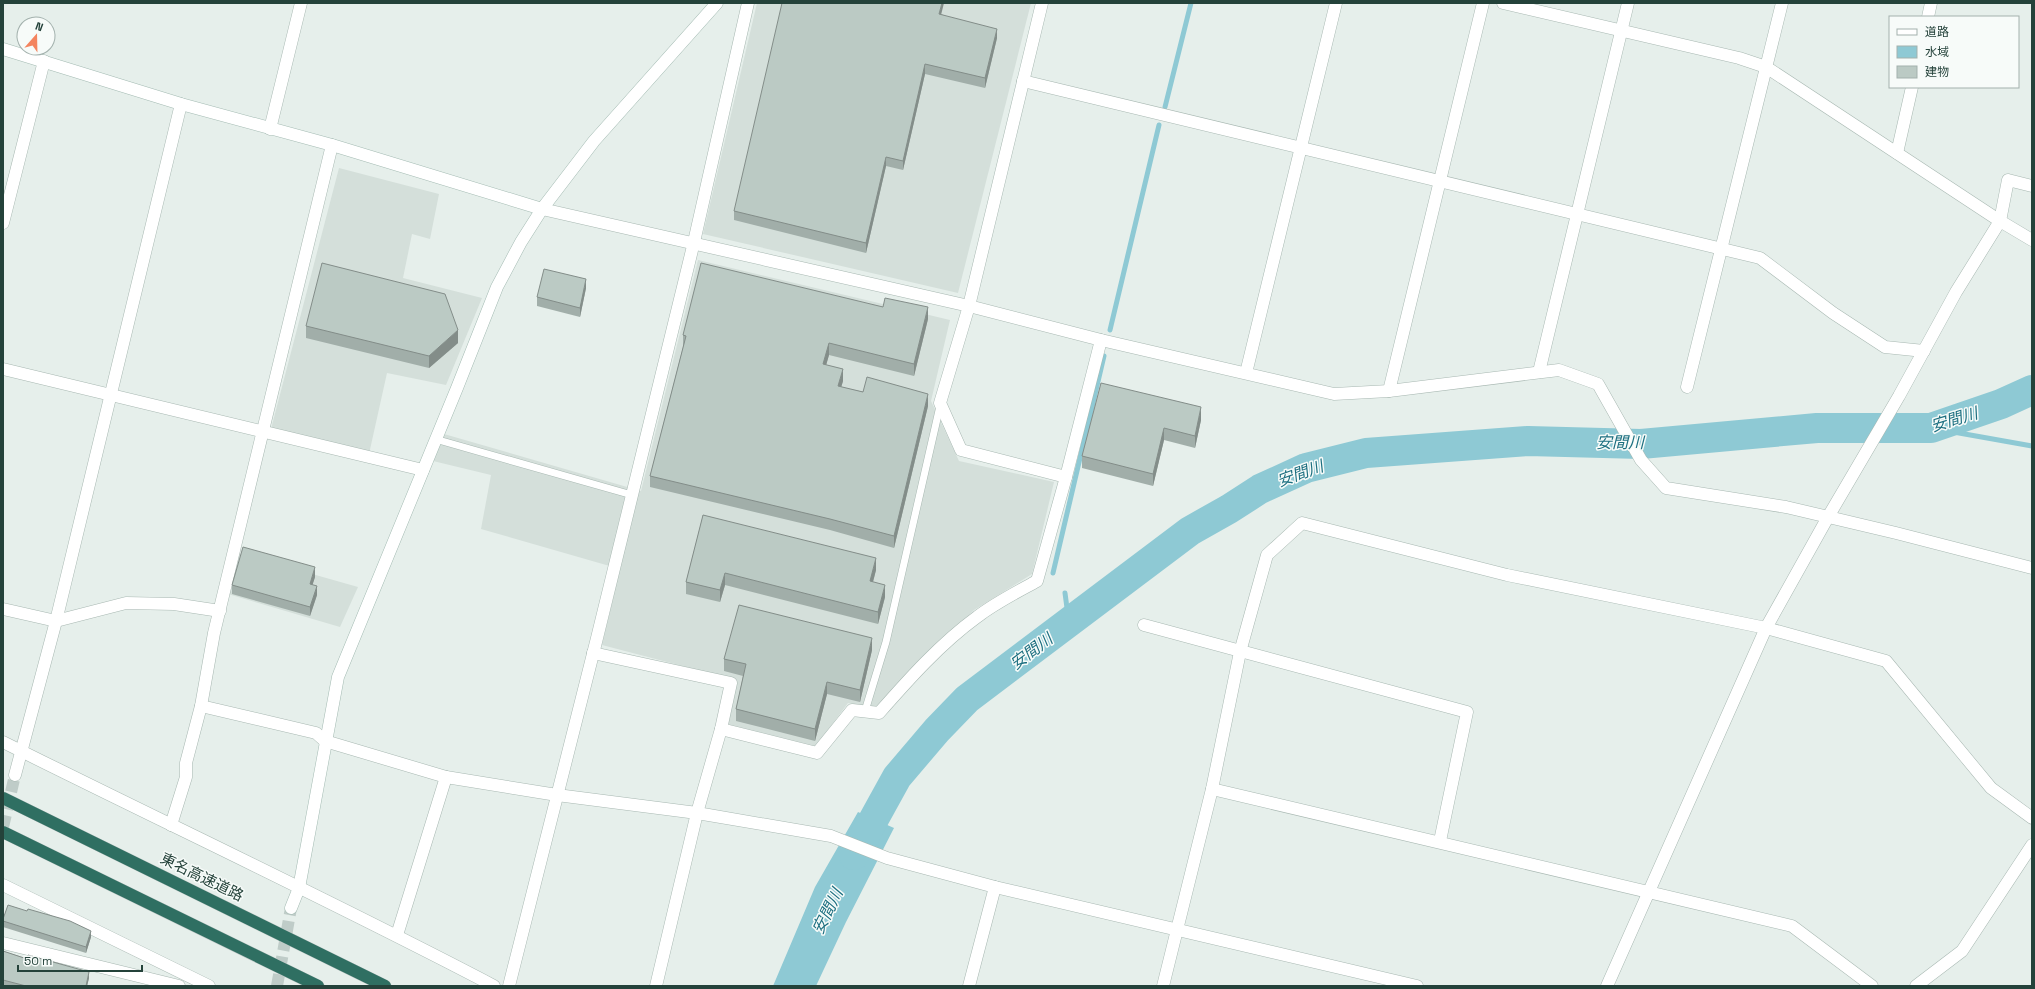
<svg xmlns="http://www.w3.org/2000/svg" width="2035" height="989" font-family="'Space Grotesk','Noto Sans JP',sans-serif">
<rect width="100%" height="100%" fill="#e6efeb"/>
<!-- built -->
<g fill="#d4dfda">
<path d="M757,3H1031L958,293L703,234Z"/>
<path d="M339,168L439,194L430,239L412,234L403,278L482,298L446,385L387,373L369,454L271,429Z"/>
<path d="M698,260L950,320L931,401L959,461L1054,482L1032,574L974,610L877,708L848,703L816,746L728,724L736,680L602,645L620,569L481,529L491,475L433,461L444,434L641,491Z"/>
<path d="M238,553L358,587L340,627L228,594Z"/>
</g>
<!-- water -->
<path fill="#8ec9d4" d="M858,812L894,828L846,922L816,986H773L815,887Z"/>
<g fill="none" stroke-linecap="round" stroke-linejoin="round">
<!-- stream -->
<g stroke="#8ec9d4" stroke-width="5">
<path d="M1165,107L1191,3"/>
<path d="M1110,330L1159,125"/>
<path d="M1931,428L2032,446"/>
<path d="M1053,573L1104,356"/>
<path d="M1065,593L1069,623"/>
</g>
<!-- river -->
<path stroke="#8ec9d4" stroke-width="30" d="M854,855L897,777L937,730L967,699L1190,531L1229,509L1260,489L1306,468L1366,453L1528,441L1641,444L1817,428H1931L2001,404L2032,390"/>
<!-- street-tunnel -->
<path stroke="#bfccc8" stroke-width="12" stroke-dasharray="12 6" stroke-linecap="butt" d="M3,827L15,775"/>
<!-- secondary-tunnel -->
<path stroke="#bfccc8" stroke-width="12" stroke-dasharray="12 6" stroke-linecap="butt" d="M277,986L291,908"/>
<!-- lane casing -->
<g stroke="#a8b8b2" stroke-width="8">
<g id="lane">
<path d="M435,439L632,495"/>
<path d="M865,711L886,642L940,406"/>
</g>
</g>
<!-- street casing -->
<g stroke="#a8b8b2" stroke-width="13">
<g id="street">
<path d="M1042,3L969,306L940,403L961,450L1066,477"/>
<path d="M1503,3L1739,58L1766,67L2000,221L2032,240"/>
<path d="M1928,17L1931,3"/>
<path d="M1023,81L1760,258L1833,313L1885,347L1924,351"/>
<path d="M270,129L301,3"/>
<path d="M1897,153L1912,87"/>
<path d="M542,209L969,306L1101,340L1334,394L1389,391L1559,370L1598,384L1641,460L1666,488L1786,507L1896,533L2032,568"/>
<path d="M3,223L44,61"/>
<path d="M3,369L423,470"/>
<path d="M1539,372L1628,3"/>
<path d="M1246,373L1336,3"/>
<path d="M1687,387L1782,3"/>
<path d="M1389,391L1483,3"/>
<path d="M3,609L56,621L126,603L174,604L220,611"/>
<path d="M1144,625L1467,712L1440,841"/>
<path d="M593,653L731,683L721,729L697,813L656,986"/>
<path d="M201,706L316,733L325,741L446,777L557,795L697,813L831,836L887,858L995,887L1417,986"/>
<path d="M721,729L817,753L852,710L879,713C909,679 940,644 977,617C995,603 1017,592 1037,581L1066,477L1101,340"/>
<path d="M3,742C167,824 332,901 494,986"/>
<path d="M15,775L56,621L181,104"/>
<path d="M1212,789L1792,926L1872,986"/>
<path d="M171,825L186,777V763L201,706L214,633L332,145"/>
<path d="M3,885L209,986"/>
<path d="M397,935L446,777"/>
<path d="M3,943L179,986"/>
<path d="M509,986L597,638L694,242L748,3"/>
<path d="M969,986L995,887"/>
<path d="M1163,986L1212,789L1240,652L1267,555L1302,523L1507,575L1766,628L1886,661L1991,788L2032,818"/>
<path d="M1607,986L1766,628L1828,517L1899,396L1956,292L2000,221L2008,180L2032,186"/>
<path d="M1916,986L1962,951L2032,845"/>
</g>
</g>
<!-- secondary casing -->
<g stroke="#a4bbb3" stroke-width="13">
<g id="secondary">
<path d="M3,49L181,104L332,145L542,209"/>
<path d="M291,908L299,888L338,677L457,388L497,287L521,242L542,209L594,141L717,3"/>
</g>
</g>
<!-- highway casing -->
<g stroke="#c2cac8" stroke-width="13">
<g id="highway">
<path d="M3,798L385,986"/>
<path d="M3,832L318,986"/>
</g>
</g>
<!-- lane -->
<use href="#lane" stroke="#fff" stroke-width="7"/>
<!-- street -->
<use href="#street" stroke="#fff" stroke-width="12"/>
<!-- secondary -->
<use href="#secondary" stroke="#fff" stroke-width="12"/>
<!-- highway -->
<use href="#highway" stroke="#2f6f62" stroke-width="12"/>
</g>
<!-- wall -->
<g fill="#a1aea9">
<path d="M941,14L997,38L985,88L925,74L903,170L886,166L866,253L734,220V211Z"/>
<path d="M586,288L580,317L537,306V297Z"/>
<path d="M928,319L914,376L829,355L826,365L843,381L841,387L928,406L894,548L830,530L650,487V476L683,347V335Z"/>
<path d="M306,326L458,343L429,368L306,338Z"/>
<path d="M1101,383L1201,420L1195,448L1164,440L1153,486L1082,468V456Z"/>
<path d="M703,515L876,570L873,582L885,597L878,624L725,585L720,602L686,594V582Z"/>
<path d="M315,577L312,585L317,595L310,616L232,594V585Z"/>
<path d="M872,650L860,702L827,694L815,741L736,721V709L743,676L724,671V659Z"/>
<path d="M3,919L91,937L86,953L3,927Z"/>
<path d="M3,951L89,978L87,986H5L3,985Z"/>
</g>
<!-- shaded-wall -->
<g fill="#838d89">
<path d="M942,3H944L939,23V14Z"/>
<path d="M997,29V38L985,88V78Z"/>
<path d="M925,64V74L903,170V161Z"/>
<path d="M886,157V166L866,253V243Z"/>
<path d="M586,279V288L580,317V308Z"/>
<path d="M928,307V319L914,376V364Z"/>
<path d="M458,330V343L429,368V356Z"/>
<path d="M829,343V355L823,376V364Z"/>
<path d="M843,369V381L838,398V386Z"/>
<path d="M928,394V406L894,548V536Z"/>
<path d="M1201,407V420L1195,448V436Z"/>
<path d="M1164,428V440L1153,486V474Z"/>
<path d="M876,558V570L870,593V581Z"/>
<path d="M315,567V577L310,593V584Z"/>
<path d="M725,573V585L720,602V590Z"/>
<path d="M885,585V597L878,624V612Z"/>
<path d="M317,586V595L310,616V607Z"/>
<path d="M872,638V650L860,702V690Z"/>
<path d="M827,682V694L815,741V729Z"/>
<path d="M91,931V937L86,953V947Z"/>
<path d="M89,972V978L87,986H86Z"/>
</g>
<!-- building -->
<g fill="#bbcac4" stroke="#838d89">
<path d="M782,3H942L939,14L997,29L985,78L925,64L903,161L886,157L866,243L734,211Z"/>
<path d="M322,263L445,294L458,330L429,356L306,326Z"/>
<path d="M701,263L883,307L885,298L928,307L914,364L829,343L823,364L843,369L838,386L863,392L867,377L928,394L894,536L830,519L650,476L686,336L683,335Z"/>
<path d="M544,269L586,279L580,308L537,297Z"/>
<path d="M1101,383L1201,407L1195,436L1164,428L1153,474L1082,456Z"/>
<path d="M703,515L876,558L870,581L885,585L878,612L725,573L720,590L686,582Z"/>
<path d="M243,547L315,567L310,584L317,586L310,607L232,585Z"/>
<path d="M739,605L872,638L860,690L827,682L815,729L736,709L746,664L724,659Z"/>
<path d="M8,905L27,911L28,909L70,921L91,931L86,947L3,921V919Z"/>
<path d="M3,951L27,959L28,955L89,972L86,986H26L3,980Z"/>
</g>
<g text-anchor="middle" stroke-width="3" stroke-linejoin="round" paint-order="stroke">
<!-- street labels -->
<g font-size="15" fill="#24423a" stroke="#f7fbf9">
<text transform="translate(202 877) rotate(26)" y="5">東名高速道路</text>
</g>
<!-- water labels -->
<g font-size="16" font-style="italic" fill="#1c6f80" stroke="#f7fbf9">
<text transform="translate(1954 419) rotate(-17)" y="6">安間川</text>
<text x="1620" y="448">安間川</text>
<text transform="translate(1300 473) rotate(-20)" y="6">安間川</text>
<text transform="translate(1031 651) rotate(-37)" y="6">安間川</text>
<text transform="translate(827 911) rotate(-64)" y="6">安間川</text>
</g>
</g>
<!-- border -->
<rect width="2035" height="989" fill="none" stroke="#24423a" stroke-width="8"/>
<!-- legend -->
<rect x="1889" y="16" width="130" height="72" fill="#f7fbf9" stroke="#a3b1ad"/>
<rect x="1897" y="29" width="20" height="6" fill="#ffffff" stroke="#a3b1ad"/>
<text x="1925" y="36" font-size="12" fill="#24423a">道路</text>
<rect x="1897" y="46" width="20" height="12" fill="#8ec9d4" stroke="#a3b1ad"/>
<text x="1925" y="56" font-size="12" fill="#24423a">水域</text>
<rect x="1897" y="66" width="20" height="12" fill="#bbcac4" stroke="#a3b1ad"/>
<text x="1925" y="76" font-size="12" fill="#24423a">建物</text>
<!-- north arrow -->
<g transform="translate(36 36) rotate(20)"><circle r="19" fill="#f7fbf9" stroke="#a3b1ad"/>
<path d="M0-3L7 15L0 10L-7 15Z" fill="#f4845f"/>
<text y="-6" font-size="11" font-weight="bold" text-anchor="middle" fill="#24423a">N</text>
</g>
<!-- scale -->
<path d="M18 965v6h124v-6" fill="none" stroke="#24423a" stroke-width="2"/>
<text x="24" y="965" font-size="12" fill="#24423a" stroke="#f7fbf9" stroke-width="3" paint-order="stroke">50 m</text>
</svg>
